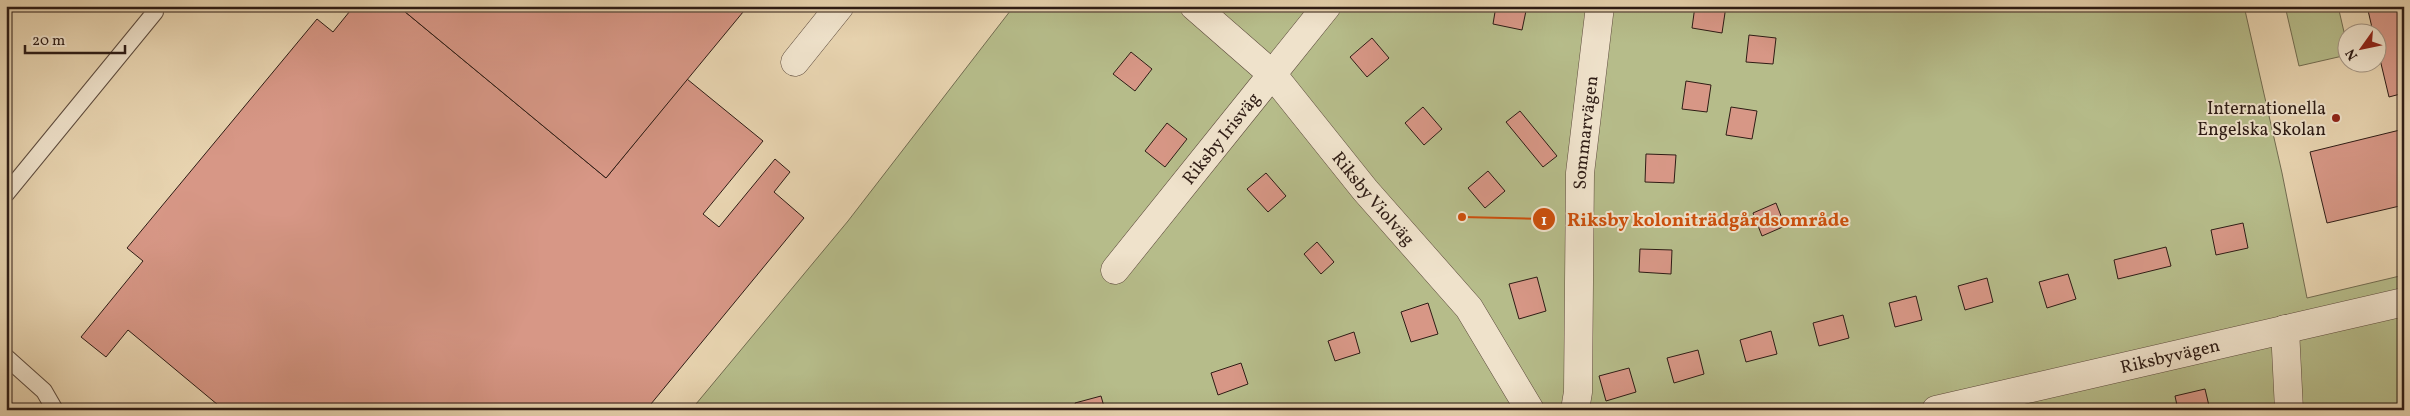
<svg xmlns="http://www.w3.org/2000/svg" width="2410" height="416" font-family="Vollkorn,serif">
<rect width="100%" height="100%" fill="#e7d3af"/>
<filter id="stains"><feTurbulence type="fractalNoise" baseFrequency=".004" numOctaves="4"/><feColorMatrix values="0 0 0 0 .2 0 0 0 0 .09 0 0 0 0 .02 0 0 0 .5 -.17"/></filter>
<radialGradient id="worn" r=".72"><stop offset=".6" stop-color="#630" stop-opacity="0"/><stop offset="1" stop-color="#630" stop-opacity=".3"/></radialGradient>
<!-- green -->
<g fill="#b6bc8a" stroke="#726c50">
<path d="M1014,6H2244L2282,173L2307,298L2404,275V410H691L848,221Z"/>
<path d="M2285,6H2338L2347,45V55L2299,66Z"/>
</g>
<!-- building -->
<g fill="#d79786" stroke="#2e1c15">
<path d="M354,6H398L606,178L687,79L763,141L703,214L719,227L775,159L790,172L774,192L804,218L646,410H224L128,330L106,357L81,337L143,261L127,248L317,19L333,32Z"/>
<path d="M398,6H748L606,178Z"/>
<path d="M1496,6H1527L1522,30L1493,24Z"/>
<path d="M1695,6H1726L1722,33L1692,28Z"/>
<path d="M2367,6H2404V93L2389,97L2378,51V32H2373Z"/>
<path d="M1749,35L1776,38L1773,64L1746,62Z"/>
<path d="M1372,38L1389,58L1367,77L1350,57Z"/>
<path d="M1131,52L1152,69L1135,91L1113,74Z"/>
<path d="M1686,81L1711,85L1707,112L1682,109Z"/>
<path d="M1423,107L1442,129L1424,145L1405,123Z"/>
<path d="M1731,107L1757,111L1752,139L1726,135Z"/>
<path d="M1520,111L1557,156L1543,167L1506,122Z"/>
<path d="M1167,123L1187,139L1165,167L1145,151Z"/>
<path d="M2404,129V205L2327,223L2310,152Z"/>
<path d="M1646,154L1676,155L1674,183L1645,182Z"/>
<path d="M1488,171L1505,191L1485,208L1468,188Z"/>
<path d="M1266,173L1286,196L1268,212L1247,189Z"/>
<path d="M1776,203L1785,226L1762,236L1753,213Z"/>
<path d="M2243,223L2248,248L2216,255L2211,230Z"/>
<path d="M1317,242L1334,262L1321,274L1304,254Z"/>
<path d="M2166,247L2171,266L2118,279L2114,260Z"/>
<path d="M1640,249L1672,250L1671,274L1639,272Z"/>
<path d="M2068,274L2076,299L2047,308L2039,282Z"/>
<path d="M1537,277L1546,311L1519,319L1509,284Z"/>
<path d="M1987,278L1993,302L1965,310L1958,286Z"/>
<path d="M1916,296L1922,320L1895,327L1889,303Z"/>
<path d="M1428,303L1438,334L1411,342L1401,312Z"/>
<path d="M1843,315L1849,338L1819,346L1813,323Z"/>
<path d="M1771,331L1777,354L1746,362L1740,340Z"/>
<path d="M1354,332L1360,353L1335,361L1328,341Z"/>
<path d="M1698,350L1704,374L1674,383L1667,358Z"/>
<path d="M1241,363L1248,384L1218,395L1211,373Z"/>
<path d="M1629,368L1636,392L1606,401L1599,376Z"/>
<path d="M2205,389L2210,410H2178L2175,396Z"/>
<path d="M1101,396L1105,410H1077L1075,403Z"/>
</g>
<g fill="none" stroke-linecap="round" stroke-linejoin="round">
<!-- service casing -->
<g stroke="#5c4a3c" stroke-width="18">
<g id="service">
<path d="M6,194L155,12L154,6"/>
<path d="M6,357L44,391L55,410"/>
</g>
</g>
<!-- minor casing -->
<g stroke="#5c4a3c" stroke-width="29">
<g id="minor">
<path id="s1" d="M1194,6L1273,75L1365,190L1469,308L1530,410"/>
<path d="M795,62L840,6"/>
<path id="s2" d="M1115,270L1327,6"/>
<path d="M2285,329L2289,410"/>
<path id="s3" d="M1575,410L1578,392L1580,173L1600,6"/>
<path id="s4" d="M1936,410L2404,302"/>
</g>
</g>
<!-- service -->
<use href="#service" stroke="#efe2cb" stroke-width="16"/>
<!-- minor -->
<use href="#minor" stroke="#efe2cb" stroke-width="28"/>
</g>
<!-- markers -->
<circle fill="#8f2418" stroke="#efe2cb" stroke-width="2" cx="2336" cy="118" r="5"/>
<g text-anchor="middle" stroke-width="4" stroke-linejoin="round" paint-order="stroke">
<!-- poi labels -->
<g font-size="18" fill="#2e1c15" stroke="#efe2cb" text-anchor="end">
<text x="2326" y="114">Internationella<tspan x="2326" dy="21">Engelska Skolan</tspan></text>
</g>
<!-- street labels -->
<g font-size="18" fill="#2e1c15" stroke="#efe2cb">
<text dy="6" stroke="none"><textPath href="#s3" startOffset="278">Sommarvägen</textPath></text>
<text dy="6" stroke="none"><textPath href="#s2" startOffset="169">Riksby Irisväg</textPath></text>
<text dy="6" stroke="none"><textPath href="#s1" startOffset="264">Riksby Violväg</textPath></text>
<text dy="6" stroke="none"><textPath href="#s4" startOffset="240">Riksbyvägen</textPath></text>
</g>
</g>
<!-- callouts -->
<path fill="none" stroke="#cc500d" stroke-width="2" d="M1462 217L1544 219"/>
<g fill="#cc500d" stroke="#efe2cb" stroke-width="2">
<circle cx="1462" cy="217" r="5"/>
<circle cx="1544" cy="219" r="12"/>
</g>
<g font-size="15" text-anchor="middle" font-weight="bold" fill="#fff">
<text x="1544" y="225">1</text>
</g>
<g font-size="19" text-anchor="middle" font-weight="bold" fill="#cc500d" stroke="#efe2cb" stroke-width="4" stroke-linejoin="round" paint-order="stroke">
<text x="1708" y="226">Riksby koloniträdgårdsområde</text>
</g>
<!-- margin -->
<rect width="2410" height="416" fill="none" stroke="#e7d3af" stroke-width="25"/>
<rect x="8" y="8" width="2395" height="401" fill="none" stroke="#2e1c15" stroke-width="2.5"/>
<rect x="12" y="12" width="2385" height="391" fill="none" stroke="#2e1c15"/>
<!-- north arrow -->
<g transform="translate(2362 48) rotate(237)"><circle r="24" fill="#efe2cb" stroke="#a29382"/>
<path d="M0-4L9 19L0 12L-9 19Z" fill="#8f2418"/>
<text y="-8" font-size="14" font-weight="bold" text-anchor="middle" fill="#2e1c15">N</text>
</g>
<!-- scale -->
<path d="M25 45v8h100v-8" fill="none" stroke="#2e1c15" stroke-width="2.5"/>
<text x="32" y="45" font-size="15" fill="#2e1c15" stroke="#efe2cb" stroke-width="4" paint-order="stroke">20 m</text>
<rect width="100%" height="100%" filter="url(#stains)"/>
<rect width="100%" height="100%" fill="url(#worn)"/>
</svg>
